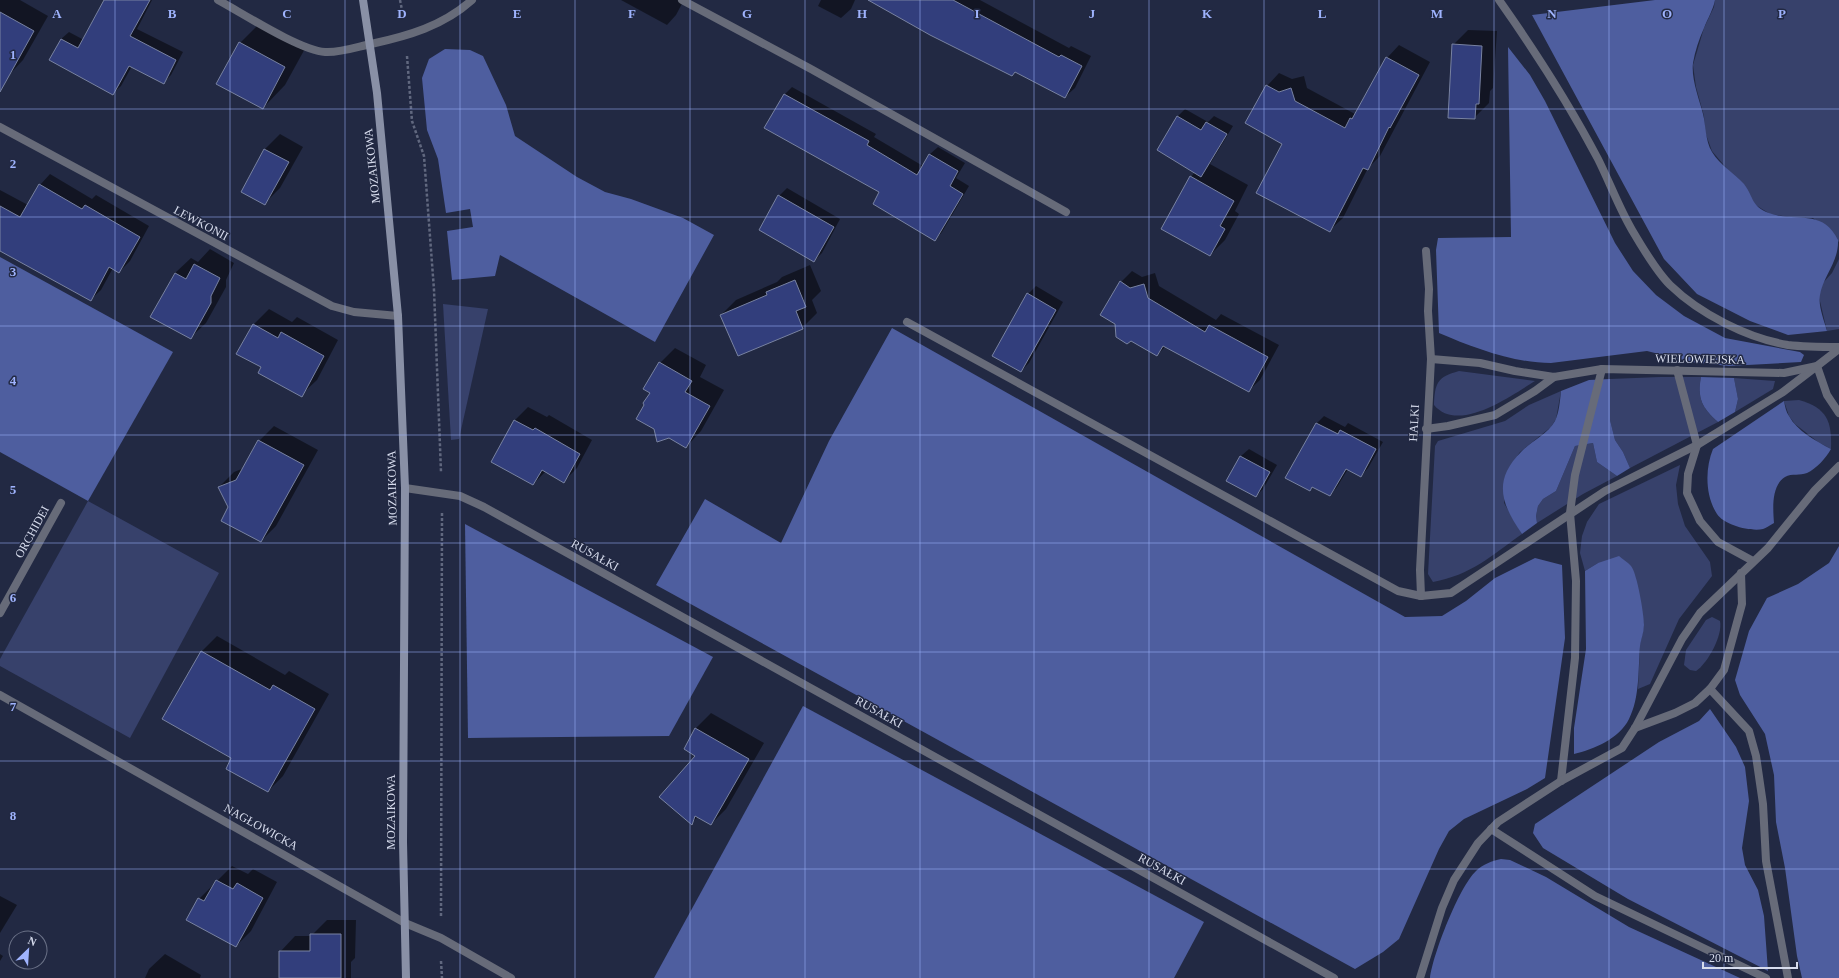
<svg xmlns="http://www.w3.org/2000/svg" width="1839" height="978" font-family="'Times New Roman',serif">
<rect width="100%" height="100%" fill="#222943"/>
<!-- green -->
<g fill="#37416b">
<path d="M1715,0H1839V251V242L1813,218L1789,217L1770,214L1754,204L1744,185L1728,170L1712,151L1705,132L1704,116L1696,87L1693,65L1704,28L1714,7Z"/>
<path d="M1839,259V329L1827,331L1819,297L1822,284L1832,273Z"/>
<path d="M443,304L488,309L459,439L451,440Z"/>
<path d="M1459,371L1535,381C1511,396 1458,434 1434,405C1435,383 1437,377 1459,371Z"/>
<path d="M1660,377H1701C1697,398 1702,408 1718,422L1630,468L1623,452L1615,440L1610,420V379Z"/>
<path d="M1734,378L1775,381L1773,389L1735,412L1738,399Z"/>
<path d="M1561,391L1556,419L1551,427L1520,452L1509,468L1504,503L1522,534C1491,556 1471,575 1433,582L1428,574L1435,446L1438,441L1505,421L1529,405Z"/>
<path d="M1799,400C1827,408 1832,421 1831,449L1818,442L1795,424L1789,416L1784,401Z"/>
<path d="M1593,443L1597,462L1617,476L1583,494L1537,523L1536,516L1538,506L1543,499L1556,491L1575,446Z"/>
<path d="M1680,465L1676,485L1678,504L1685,526L1710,562L1712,576L1679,619L1650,684L1638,689L1640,645L1644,626L1637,586L1598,563L1585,571L1580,553L1582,536L1587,522L1599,504Z"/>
<path d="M88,501L219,573L130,738L0,666V659Z"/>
<path d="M1712,617L1720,621C1723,635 1708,663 1696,671L1690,670L1684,665L1686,650L1706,620Z"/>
</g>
<!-- forest -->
<g fill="#4e5e9f">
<path d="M1655,0H1715C1713,10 1708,18 1704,28C1699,39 1695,51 1693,63C1691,79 1699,98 1703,114C1706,126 1705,140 1712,152C1720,165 1734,173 1744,184C1754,197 1751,208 1772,214C1798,222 1823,209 1838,240C1839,262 1823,276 1820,295C1818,306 1824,320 1827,331L1788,335L1750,321L1697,294L1664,259L1532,15Z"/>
<path d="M1508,47L1530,75L1545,101L1615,243L1633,271L1656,295L1684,316L1725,338L1800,352L1804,355L1801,362L1729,366L1691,362L1647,351L1551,363C1514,363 1474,348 1439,333L1436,250L1438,238L1511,237Z"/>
<path d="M445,49L470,50L483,56L506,105L515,136L577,177L605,192L631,199L683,218L714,235L655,342L500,255L495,276L452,280L447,231L473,227L470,209L446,213L438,159L427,130L422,78L429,59Z"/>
<path d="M0,257L173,352L88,501L0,452Z"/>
<path d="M892,328L1405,617L1442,616L1466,601L1495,578L1535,558L1562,565L1565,638L1545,778L1527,789L1464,819L1449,831L1439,849L1399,939L1383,952L1355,969L656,585L705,499L781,543L829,441Z"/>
<path d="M1701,377L1734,378L1738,399L1735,412L1718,422C1702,408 1697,398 1701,377Z"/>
<path d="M1610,379V420L1615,440L1623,452L1630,468L1617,476L1597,462L1593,443L1575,446L1556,491L1543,499L1538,506L1536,516L1537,523L1522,534C1502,505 1492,481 1521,452C1531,441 1547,435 1555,421C1559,413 1560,401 1561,391L1589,380Z"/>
<path d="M1784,401C1785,406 1786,412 1789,416C1797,431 1816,441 1831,449C1826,458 1816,469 1807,473C1800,476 1792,473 1785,477C1771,486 1773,509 1774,523C1770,525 1766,528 1763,529C1751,532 1724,525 1717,514C1705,496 1705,468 1713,449Z"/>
<path d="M465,524L713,657L669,736L468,738Z"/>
<path d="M1839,546V978H1802L1797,956L1785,868L1776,822L1774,775L1765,734L1740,695L1735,680L1749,631L1767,598L1798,584L1829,563Z"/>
<path d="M1619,556C1622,559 1628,562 1631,566C1637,573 1644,614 1644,625C1644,632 1641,639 1640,646C1638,670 1640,697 1629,719C1619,739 1594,749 1574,754V728L1586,649L1585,571L1598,563Z"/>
<path d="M803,706L1204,922L1174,978H654Z"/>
<path d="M1710,709L1736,747L1745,767L1749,801L1742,848L1745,865L1758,890L1764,916L1768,971L1628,899L1543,848L1533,833L1535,824L1659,742L1699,721Z"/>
<path d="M1501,859L1510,860L1546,877L1629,927L1740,978H1430C1433,954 1459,887 1476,871C1483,864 1492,861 1501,859Z"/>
</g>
<!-- shadow -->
<g fill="#0007">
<path d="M0,0H20L48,16L23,60L8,76L0,72Z"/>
<path d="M105,0H152L137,29L183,52L171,75L164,82L132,66L121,86L113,93L61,39L69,32L84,40Z"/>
<path d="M621,0H684L676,15L667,25Z"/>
<path d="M821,0H855L851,9L841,18L818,6Z"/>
<path d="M870,0H980L1069,48L1071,46L1091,56L1075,88L1065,97L1016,71L1012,75Z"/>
<path d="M262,21L307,45L285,85L263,108L240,43Z"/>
<path d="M1468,30L1497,31L1493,88L1490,91L1489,103L1474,118L1453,45Z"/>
<path d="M1399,45L1430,62L1380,156L1368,168L1343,218L1330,230L1283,143L1267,86L1279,73L1292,79L1304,76L1307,88L1355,114L1387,58Z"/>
<path d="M792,87L876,134L874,137L923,166L930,154L938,147L965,163L956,178L969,186L942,232L935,240L881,192L765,128L785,94Z"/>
<path d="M1185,109L1208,122L1214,116L1233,126L1210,164L1248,185L1235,211L1239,214L1225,240L1210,255L1191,177L1195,172L1158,150L1178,116Z"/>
<path d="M280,134L303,147L280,188L265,203L264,150Z"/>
<path d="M50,174L92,199L96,195L149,226L130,261L119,272L113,268L101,290L90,300L0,237V190L28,205L40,185Z"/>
<path d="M787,188L840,219L822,253L814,261L760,229L779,196Z"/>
<path d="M210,249L234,263L226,280V287L206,323L190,338L175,273L191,258L198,262Z"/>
<path d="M810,265L821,291L812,300L817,313L802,328L721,315L736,300L777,282L782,277Z"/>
<path d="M1132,271L1142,277L1155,273L1159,286L1216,320L1221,314L1279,345L1260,380L1248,391L1166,346L1157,355L1121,282Z"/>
<path d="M1036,286L1063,302L1029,363L1021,371L1028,294Z"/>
<path d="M269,309L292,322L297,317L338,340L317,380L301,395L263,367L238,354L254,324Z"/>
<path d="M675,348L706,365L700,377L724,390L701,431L686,447L651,392L660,363Z"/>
<path d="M528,407L547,417L549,415L592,440L577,468L564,481L546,471L533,484L492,461L515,420Z"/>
<path d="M1324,416L1345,427L1348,423L1383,442L1368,468L1361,476L1348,469L1337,487L1330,495L1313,486L1310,490L1287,477L1317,423Z"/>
<path d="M274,426L318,450L276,526L261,541L229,507L219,487L234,472L244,468L259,441Z"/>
<path d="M1249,449L1277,465L1263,489L1256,496L1228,480L1241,456Z"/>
<path d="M217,636L285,675L289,671L329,694L283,776L268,791L233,758L164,718L202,651Z"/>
<path d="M711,713L764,743L726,809L711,824L698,817L691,823L697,755L696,728Z"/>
<path d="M232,866L248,874L253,869L277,882L251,931L236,946L188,920L199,899Z"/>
<path d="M0,896L17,905L0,933Z"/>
<path d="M327,920H356L355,958L351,962V978H280V952L295,936H311Z"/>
<path d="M0,954L3,956L0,961Z"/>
<path d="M165,954L201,975L200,978H145L149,969Z"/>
</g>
<!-- building -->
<g fill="#323e7c" stroke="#7882a1">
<path d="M104,0H150L130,36L176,60L164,84L129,66L113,95L49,60L61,39L78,48Z"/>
<path d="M868,0H953L1059,57L1061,55L1082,66L1065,98L1015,72L1012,76L930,35Z"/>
<path d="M0,12L34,31L0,92Z"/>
<path d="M239,42L285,67L263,109L216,84Z"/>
<path d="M1452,44L1482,46L1479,104H1476L1475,119L1448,118Z"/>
<path d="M1386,57L1419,75L1390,128L1389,127L1368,170L1363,168L1330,232L1256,193L1282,144L1245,123L1266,85L1279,92L1291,88L1295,101L1345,128L1350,118L1352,119Z"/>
<path d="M784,94L869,141L867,145L917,175L929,154L958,171L950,186L963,194L935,241L873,204L879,192L764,128Z"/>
<path d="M1177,116L1201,130L1206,122L1227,134L1201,177L1157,150Z"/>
<path d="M264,149L289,162L265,205L241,192Z"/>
<path d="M1190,176L1234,201L1220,226L1225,229L1210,256L1161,229Z"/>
<path d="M39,184L82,209L85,205L140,237L119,273L109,267L91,301L0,251V206L20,217Z"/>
<path d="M778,195L834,227L814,262L759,230Z"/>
<path d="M194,264L220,278L211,296V303L191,339L150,317L175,273L186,279Z"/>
<path d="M795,280L806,307L796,311L803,329L738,356L720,315L767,295L766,292Z"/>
<path d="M1120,281L1130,288L1144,284L1148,298L1205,332L1209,325L1268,357L1249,392L1163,346L1157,356L1131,341L1127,344L1116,337L1115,324L1100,315Z"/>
<path d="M1027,293L1056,310L1021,372L992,356Z"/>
<path d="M253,324L278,338L281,332L324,356L302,397L258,373L261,367L236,354Z"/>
<path d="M659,362L692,381L685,392L710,406L686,448L669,438L657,442L654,429L636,419L644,405L643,403L650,393L643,389Z"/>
<path d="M514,420L533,430L535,428L580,454L564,483L542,470L533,485L491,462Z"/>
<path d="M1316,423L1338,434L1340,430L1376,449L1361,477L1346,469L1330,496L1312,487L1310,491L1285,478Z"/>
<path d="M258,440L304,465L261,542L221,521L228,507L218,487L236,480Z"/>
<path d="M1240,456L1270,472L1256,497L1226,481Z"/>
<path d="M201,651L270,690L273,685L315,709L268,792L226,769L231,758L162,719Z"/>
<path d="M695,728L749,759L711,825L695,816L692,825L659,797L695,756L684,749Z"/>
<path d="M216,880L233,889L237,883L263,898L236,947L186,920L198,898L204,901Z"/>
<path d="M310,934H341V978H279V951H310Z"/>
</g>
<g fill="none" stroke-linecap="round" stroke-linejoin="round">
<!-- path -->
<g stroke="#61687f" stroke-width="2.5" stroke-dasharray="3 2" stroke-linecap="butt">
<path d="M400,0L403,15"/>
<path d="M407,56L412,121L424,156L434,290L441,472"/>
<path d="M441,916L442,513"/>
<path d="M441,961L442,978"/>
</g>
<!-- lane -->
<g stroke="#676b79" stroke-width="8">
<path d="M218,0C242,13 301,51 325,52C340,53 357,47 371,44"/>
<path d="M682,0L811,69L1066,212"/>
<path d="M907,322L1398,591L1421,596L1451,593L1605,491L1697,445L1783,392L1817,366L1827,395L1839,413"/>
<path d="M1677,370L1697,445L1688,474L1687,493L1700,521L1718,542L1753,561"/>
<path d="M1710,689L1749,731L1756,756L1763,804L1766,861L1788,978"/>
<path d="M1635,728L1675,713L1695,703L1710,689L1724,670L1742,604L1741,573"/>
<path d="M1561,781L1575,658L1576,581L1570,513L1575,475L1602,369"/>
<path d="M1491,829L1595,896L1766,978"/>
<path d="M1420,978L1442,908L1454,880L1478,843L1498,822L1561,781L1622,748L1635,728L1682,639L1700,613L1768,548L1815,490L1839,466"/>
</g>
<!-- street -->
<g stroke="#676b79" stroke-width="8">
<path d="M1499,0C1535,51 1569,104 1598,159C1610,183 1619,208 1632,230C1642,247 1656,271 1670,285C1700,314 1747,338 1788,345C1805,347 1822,347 1839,347"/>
<path d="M371,44C408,36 443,26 472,0"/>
<path d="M0,127L332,306L354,312L398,316"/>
<path d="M1431,359L1480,363L1515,371L1554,377L1602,369L1784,373L1817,366L1839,349"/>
<path d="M1426,429L1448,426L1495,415L1535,391L1554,377"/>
<path d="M405,488L460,496L484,507L1334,978"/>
<path d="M1421,596L1420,570L1431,359L1428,311L1429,289L1426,251"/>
<path d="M0,613L61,503"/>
<path d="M0,695L405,923L441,938L511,978"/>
</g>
<!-- secondary -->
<path stroke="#8990a6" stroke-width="8" d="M363,0L377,93L398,316L405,488L403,842L406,978"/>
</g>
<!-- grid -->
<path fill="none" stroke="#9fb3fd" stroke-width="1" stroke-opacity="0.55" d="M115,0V978M230,0V978M345,0V978M460,0V978M575,0V978M690,0V978M805,0V978M920,0V978M1034,0V978M1149,0V978M1264,0V978M1379,0V978M1494,0V978M1609,0V978M1724,0V978M0,109H1839M0,217H1839M0,326H1839M0,435H1839M0,543H1839M0,652H1839M0,761H1839M0,869H1839"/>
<g text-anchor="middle" stroke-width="3" stroke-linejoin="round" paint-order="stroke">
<!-- street labels -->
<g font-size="12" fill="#d7dced" stroke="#222943">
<text transform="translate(372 166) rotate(-96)" y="4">MOZAIKOWA</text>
<text transform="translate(201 223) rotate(28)" y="4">LEWKONII</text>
<text transform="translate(1700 359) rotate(1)" y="4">WIELOWIEJSKA</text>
<text transform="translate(1414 423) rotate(-87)" y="4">HALKI</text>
<text transform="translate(392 488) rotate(-91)" y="4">MOZAIKOWA</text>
<text transform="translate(32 532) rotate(-61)" y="4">ORCHIDEI</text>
<text transform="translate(595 555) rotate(29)" y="4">RUSAŁKI</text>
<text transform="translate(879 712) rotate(29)" y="4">RUSAŁKI</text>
<text transform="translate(391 812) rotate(-90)" y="4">MOZAIKOWA</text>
<text transform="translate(261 827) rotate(29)" y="4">NAGŁOWICKA</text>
<text transform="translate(1162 869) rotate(29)" y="4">RUSAŁKI</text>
</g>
</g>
<g font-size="13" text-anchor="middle" font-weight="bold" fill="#9fb3fd" stroke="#222943" stroke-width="3" stroke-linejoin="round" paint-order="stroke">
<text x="57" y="18">A</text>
<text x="172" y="18">B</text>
<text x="287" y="18">C</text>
<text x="402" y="18">D</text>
<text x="517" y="18">E</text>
<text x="632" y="18">F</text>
<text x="747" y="18">G</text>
<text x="862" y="18">H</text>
<text x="977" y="18">I</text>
<text x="1092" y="18">J</text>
<text x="1207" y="18">K</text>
<text x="1322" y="18">L</text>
<text x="1437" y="18">M</text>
<text x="1552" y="18">N</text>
<text x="1667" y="18">O</text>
<text x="1782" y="18">P</text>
<text x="13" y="59">1</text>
<text x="13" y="168">2</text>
<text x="13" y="276">3</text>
<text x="13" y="385">4</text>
<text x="13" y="494">5</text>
<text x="13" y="602">6</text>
<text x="13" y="711">7</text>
<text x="13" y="820">8</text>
</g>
<!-- north arrow -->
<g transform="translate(28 950) rotate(25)"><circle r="19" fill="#222943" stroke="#6a7187"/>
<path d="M0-3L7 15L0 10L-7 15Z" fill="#9fb3fd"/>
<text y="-6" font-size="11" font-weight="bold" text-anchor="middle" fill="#d7dced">N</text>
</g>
<!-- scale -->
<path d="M1703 962v6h94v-6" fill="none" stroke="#d7dced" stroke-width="2"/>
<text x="1709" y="962" font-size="12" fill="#d7dced" stroke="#222943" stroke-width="3" paint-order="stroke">20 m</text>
</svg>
